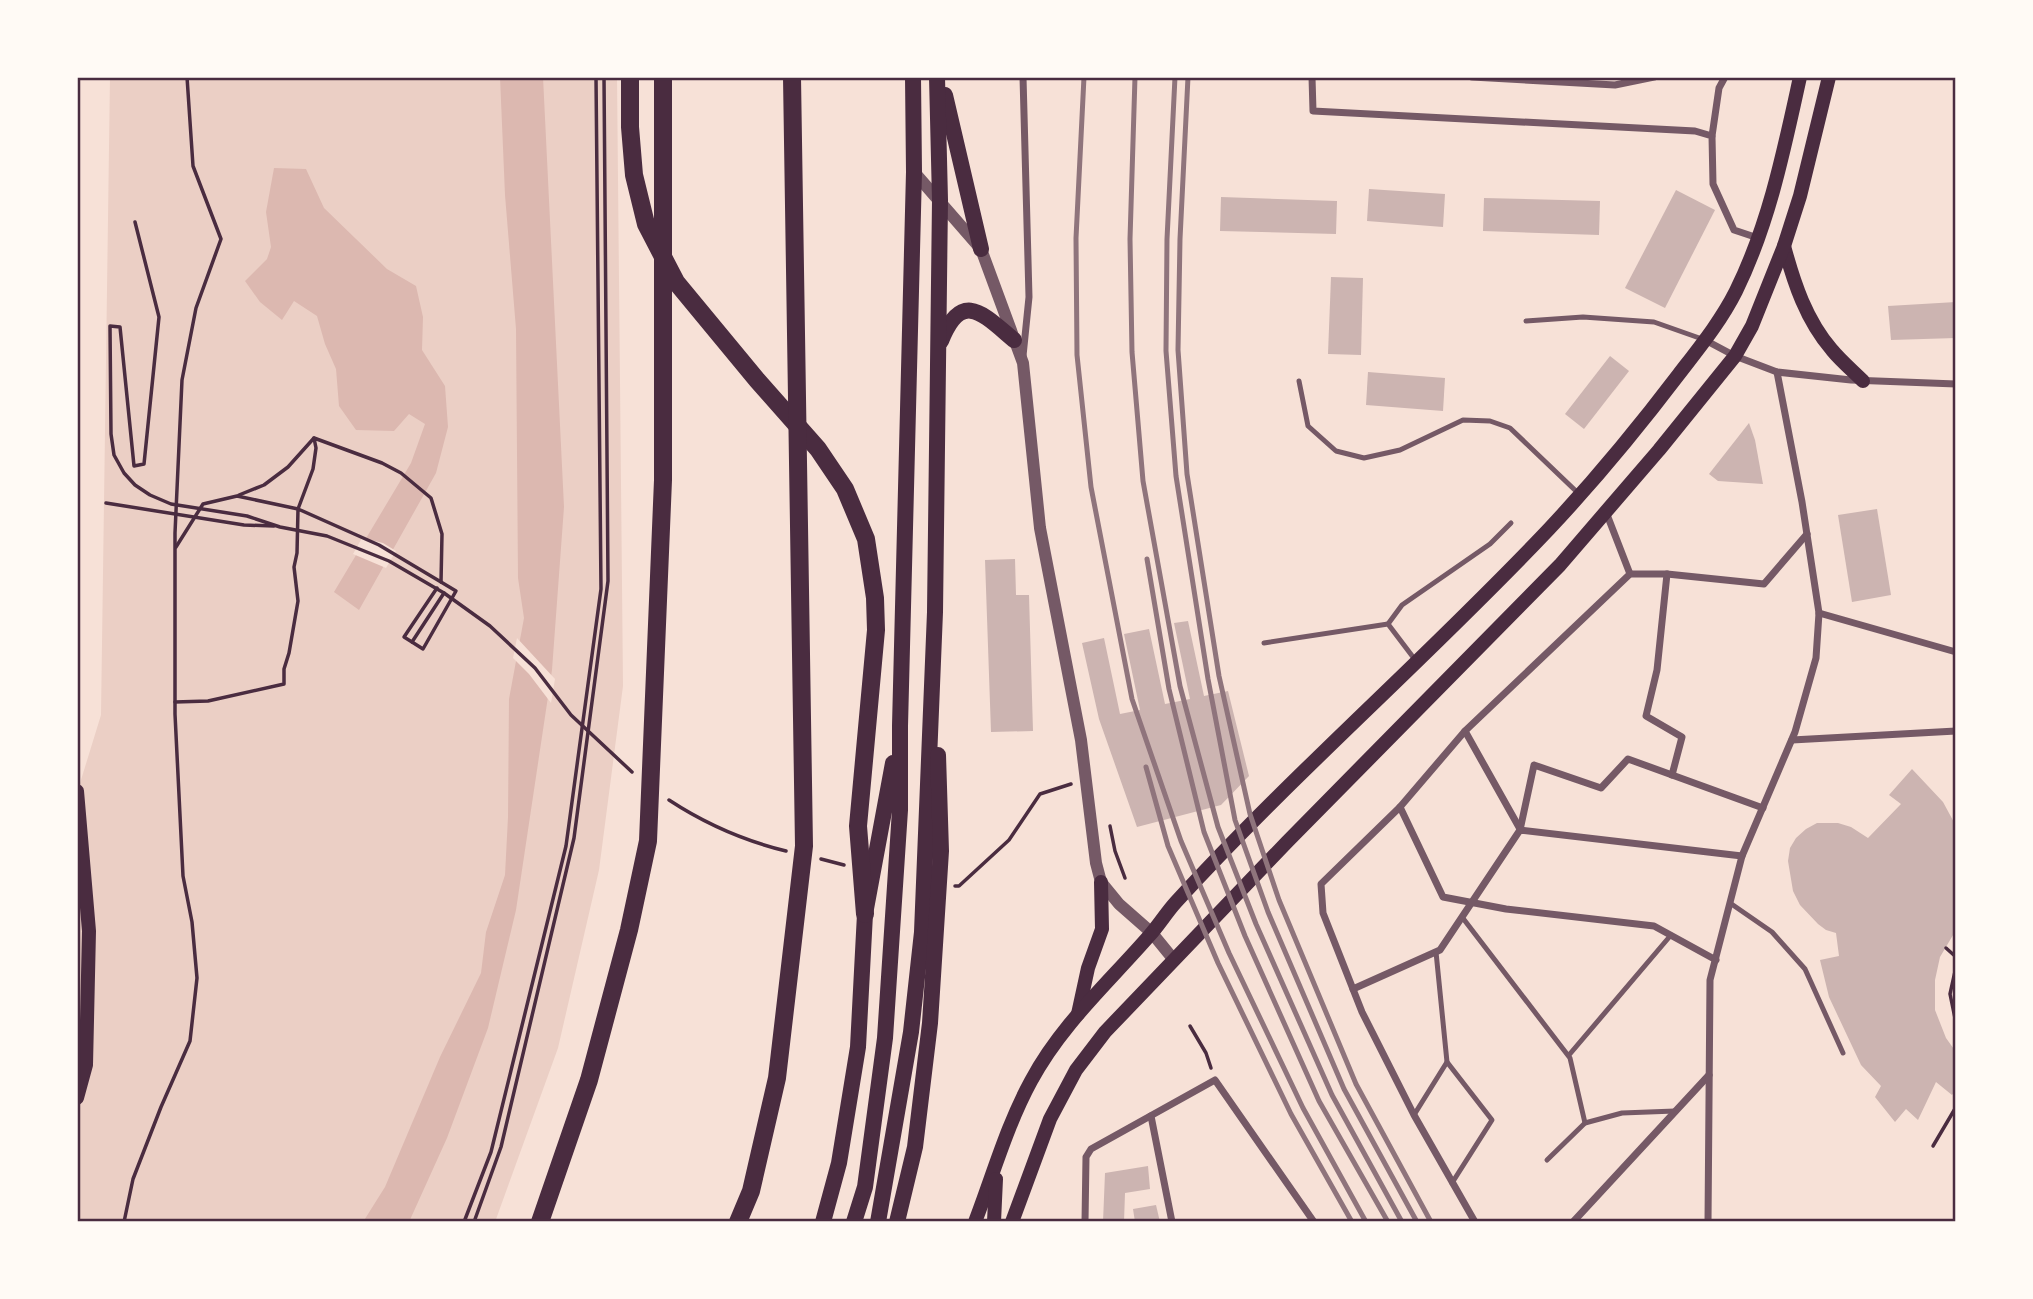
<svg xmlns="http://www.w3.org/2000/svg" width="2033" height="1299" font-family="Poppins,sans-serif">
<rect width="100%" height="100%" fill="#f7e1d7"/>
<!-- green -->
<path fill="#ebcfc5" d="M110,77H617L623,686L599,870L558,1048L495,1222H77V793L101,715Z"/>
<!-- water -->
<g fill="#dcb8b0">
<path d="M500,77H543L564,507L552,670L516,910L488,1028L447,1138L409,1222H363L385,1187L440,1057L481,973L486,932L505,875L508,817L509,699L524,618L518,578L516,329L505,195Z"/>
<path d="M274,168L306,169L324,208L387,269L416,286L423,317L422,350L445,386L448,427L436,473L359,610L334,592L411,463L425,424L409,414L394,431L356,430L339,406L336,369L325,344L317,316L294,301L282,320L260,302L245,281L267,259L271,247L266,212Z"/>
</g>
<!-- pier -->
<g fill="#f7e1d7">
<path d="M362,538L383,543L396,551L386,568L353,554Z"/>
<path d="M517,638L555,679L551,703L529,674L513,658Z"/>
</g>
<!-- building -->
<g fill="#ccb4b1">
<path d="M1369,189L1445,194L1443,227L1367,221Z"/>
<path d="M1676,190L1715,210L1665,308L1625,288Z"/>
<path d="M1221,197L1337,201L1336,234L1220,231Z"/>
<path d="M1484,198L1600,201L1599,235L1483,231Z"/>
<path d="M1331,277L1363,278L1361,355L1328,354Z"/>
<path d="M1956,302V338L1891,340L1888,306Z"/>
<path d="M1610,356L1629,371L1584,429L1565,414Z"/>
<path d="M1368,372L1445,378L1443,411L1366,405Z"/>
<path d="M1749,423L1755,440L1763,484L1718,481L1709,474Z"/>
<path d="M1877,509L1891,595L1852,602L1838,515Z"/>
<path d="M1015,559L1016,595H1029L1033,731L991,732L985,560Z"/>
<path d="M1188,621L1204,696L1228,691L1249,776L1221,805L1137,827L1099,719L1082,643L1104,638L1120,714L1140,710L1124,634L1149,629L1165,704L1190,699L1174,623Z"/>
<path d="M1912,769L1943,802L1956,826V930L1940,957L1935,980V1010L1946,1038L1956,1052V1090L1952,1095L1936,1082L1918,1120L1906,1109L1895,1122L1875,1097L1881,1086L1861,1065L1829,997L1820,960L1839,956L1836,933L1826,930L1818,924L1800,905L1793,891L1788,861L1790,848L1796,838L1806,829L1817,823H1838L1851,827L1868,838L1901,804L1889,795Z"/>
<path d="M1148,1166L1150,1189L1125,1193L1124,1222H1103L1105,1173Z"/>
<path d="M1156,1205L1160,1222H1135L1133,1209Z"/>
</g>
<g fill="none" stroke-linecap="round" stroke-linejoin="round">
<!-- path -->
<g stroke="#4a2c40" stroke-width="3.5">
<path d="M135,222L159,317L144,464L134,466L120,327L110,326L111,434L114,455L124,473L135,485L150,495L171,504L247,516L280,527L327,536L389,561L444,593L490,626L535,668L571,715L632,772"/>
<path d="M239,495L264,485L288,467L314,438"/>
<path d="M106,503L244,525L274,526"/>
<path d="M441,582L456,591L423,649L412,642L444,593"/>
<path d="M412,642L404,637L437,588"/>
<path d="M175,702L208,701L284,684V669L289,653L298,601L294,567L297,553L298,509L313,469L316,448L314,438L382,463L401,473L431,498L442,534L441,582L379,545L298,509L237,496L203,504L176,547"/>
<path d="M669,800C704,823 745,841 786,851"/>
<path d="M1110,826L1115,851L1125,878"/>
<path d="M821,859L844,865"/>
<path d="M955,886H959L1009,840L1040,794L1071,784"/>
<path d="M1946,948L1956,957"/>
<path d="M1956,967L1950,994L1956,1023"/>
<path d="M1190,1026L1206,1053L1211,1068"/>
<path d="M1933,1146L1956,1107"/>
<path d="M124,1222L133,1179L161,1107L190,1041L197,978L192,922L183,876L175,714V533L182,380L196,308L221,239L193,166L187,77"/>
<path d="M464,1222L491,1152L566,846L601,589L596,77"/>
<path d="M474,1222L501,1147L574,838L608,581L604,77"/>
</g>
<!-- service -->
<g stroke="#755966" stroke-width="5">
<path d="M1526,321L1583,317L1654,322L1705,340"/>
<path d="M1299,381L1308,426L1336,451L1364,458L1400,450L1463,420L1490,421L1510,428L1578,493"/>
<path d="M1388,624L1402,605L1490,544L1511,523"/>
<path d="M1264,643L1388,624L1416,661"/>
<path d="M1730,903L1772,932L1805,969L1843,1053"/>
<path d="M1462,917L1570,1058L1585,1123"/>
<path d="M1436,952L1447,1062"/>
<path d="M1569,1055L1671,935"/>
<path d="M1414,1115L1447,1062L1492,1120L1452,1183"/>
<path d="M1547,1160L1585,1123L1622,1113L1675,1111"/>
</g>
<!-- minor -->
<g stroke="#755966" stroke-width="7">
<path d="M1312,77L1313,111L1695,131L1712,136L1713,184L1734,230L1758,238"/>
<path d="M1472,77L1615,85L1654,77"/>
<path d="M1712,136L1719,88L1725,77"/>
<path d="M1705,340L1735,356L1777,372L1851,380L1956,384"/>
<path d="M1023,356L1029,297L1023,77"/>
<path d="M1606,512L1630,574"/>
<path d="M1667,574L1657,670L1646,716L1682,737L1672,775"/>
<path d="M1819,613L1956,652"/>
<path d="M1465,731L1520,829"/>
<path d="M1792,740L1956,731"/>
<path d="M1400,807L1443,897L1506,909L1654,926L1716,960"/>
<path d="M1520,830L1534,765L1601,788L1628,759L1763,808"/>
<path d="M1353,989L1440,950L1520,830L1742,856"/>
<path d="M1151,1116L1172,1222"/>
<path d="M1085,1222L1086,1157L1091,1149L1215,1080L1314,1222"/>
<path d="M1475,1222L1414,1115L1362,1012L1323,913L1321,884L1400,807L1465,731L1630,574H1667L1764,584L1807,534"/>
<path d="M1573,1222L1709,1075"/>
<path d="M1708,1222L1710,980L1742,856L1795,732L1816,658L1819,613L1802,502L1777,372"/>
</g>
<!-- tertiary -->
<path stroke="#755966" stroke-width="12" d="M914,172L981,249L1023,363L1040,528L1081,740L1096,863L1101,882L1119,904L1152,933L1174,960"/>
<!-- secondary -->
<g stroke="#4a2c40" stroke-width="14">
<path d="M1784,246C1794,283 1806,320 1832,350C1841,361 1853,371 1863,381"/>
<path d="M77,791L89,931L86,1065L77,1098"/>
<path d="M1078,1014L1088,968L1102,929L1101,882"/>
<path d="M975,1222C993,1175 1007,1125 1031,1081C1061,1025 1108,983 1149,936C1159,925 1166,913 1176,902C1295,772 1428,657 1549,529C1595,480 1638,428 1679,374C1699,348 1721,321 1736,291C1769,224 1784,150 1800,77"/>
<path d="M994,1222L996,1179"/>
<path d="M1012,1222L1050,1119L1076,1070L1105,1032L1287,842L1560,565L1659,450L1735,356L1752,326L1784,246L1800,196L1829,77"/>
</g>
<!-- primary -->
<g stroke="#4a2c40" stroke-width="16">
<path d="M945,95L981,249"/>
<path d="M941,341C962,289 983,314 1014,340"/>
<path d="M823,1222L839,1163L858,1047L865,914L893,763"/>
<path d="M854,1222L865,1187L885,1038L900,810V726L914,172L913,77"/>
<path d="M878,1222L911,1032L922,932L935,612L940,200L937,77"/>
<path d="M897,1222L915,1147L930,1023L941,851L938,755"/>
</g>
<!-- trunk -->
<g stroke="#4a2c40" stroke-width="18">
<path d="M630,77V127L634,175L646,224L676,282L757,380L818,449L845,489L866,539L875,598L876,630L858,826L865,914"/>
<path d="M540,1222L589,1080L629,930L648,841L663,480V77"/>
<path d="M738,1222L751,1191L777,1078L804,846L792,77"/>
</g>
<!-- rail -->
<g stroke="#8f747c" stroke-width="5">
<path d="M1084,77L1076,238L1077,355L1091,487L1132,699L1181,841L1229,953L1303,1108L1366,1222"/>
<path d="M1135,77L1130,239L1132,352L1143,481L1180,686L1218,827L1256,924L1332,1095L1402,1222"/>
<path d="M1175,77L1167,239L1166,351L1176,476L1208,679L1235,820L1268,912L1344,1089L1417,1222"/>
<path d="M1188,77L1180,239L1178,350L1187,474L1219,676L1250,814L1279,900L1356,1084L1431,1222"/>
<path d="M1147,559L1169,689L1204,832L1245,936L1319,1101L1388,1222"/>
<path d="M1146,767L1168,846L1218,963L1291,1114L1352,1222"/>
</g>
</g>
<!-- border -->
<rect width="2033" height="1299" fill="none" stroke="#fffaf5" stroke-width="158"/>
<rect x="79" y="79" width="1875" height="1141" fill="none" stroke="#4a2c40" stroke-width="2.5"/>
</svg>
